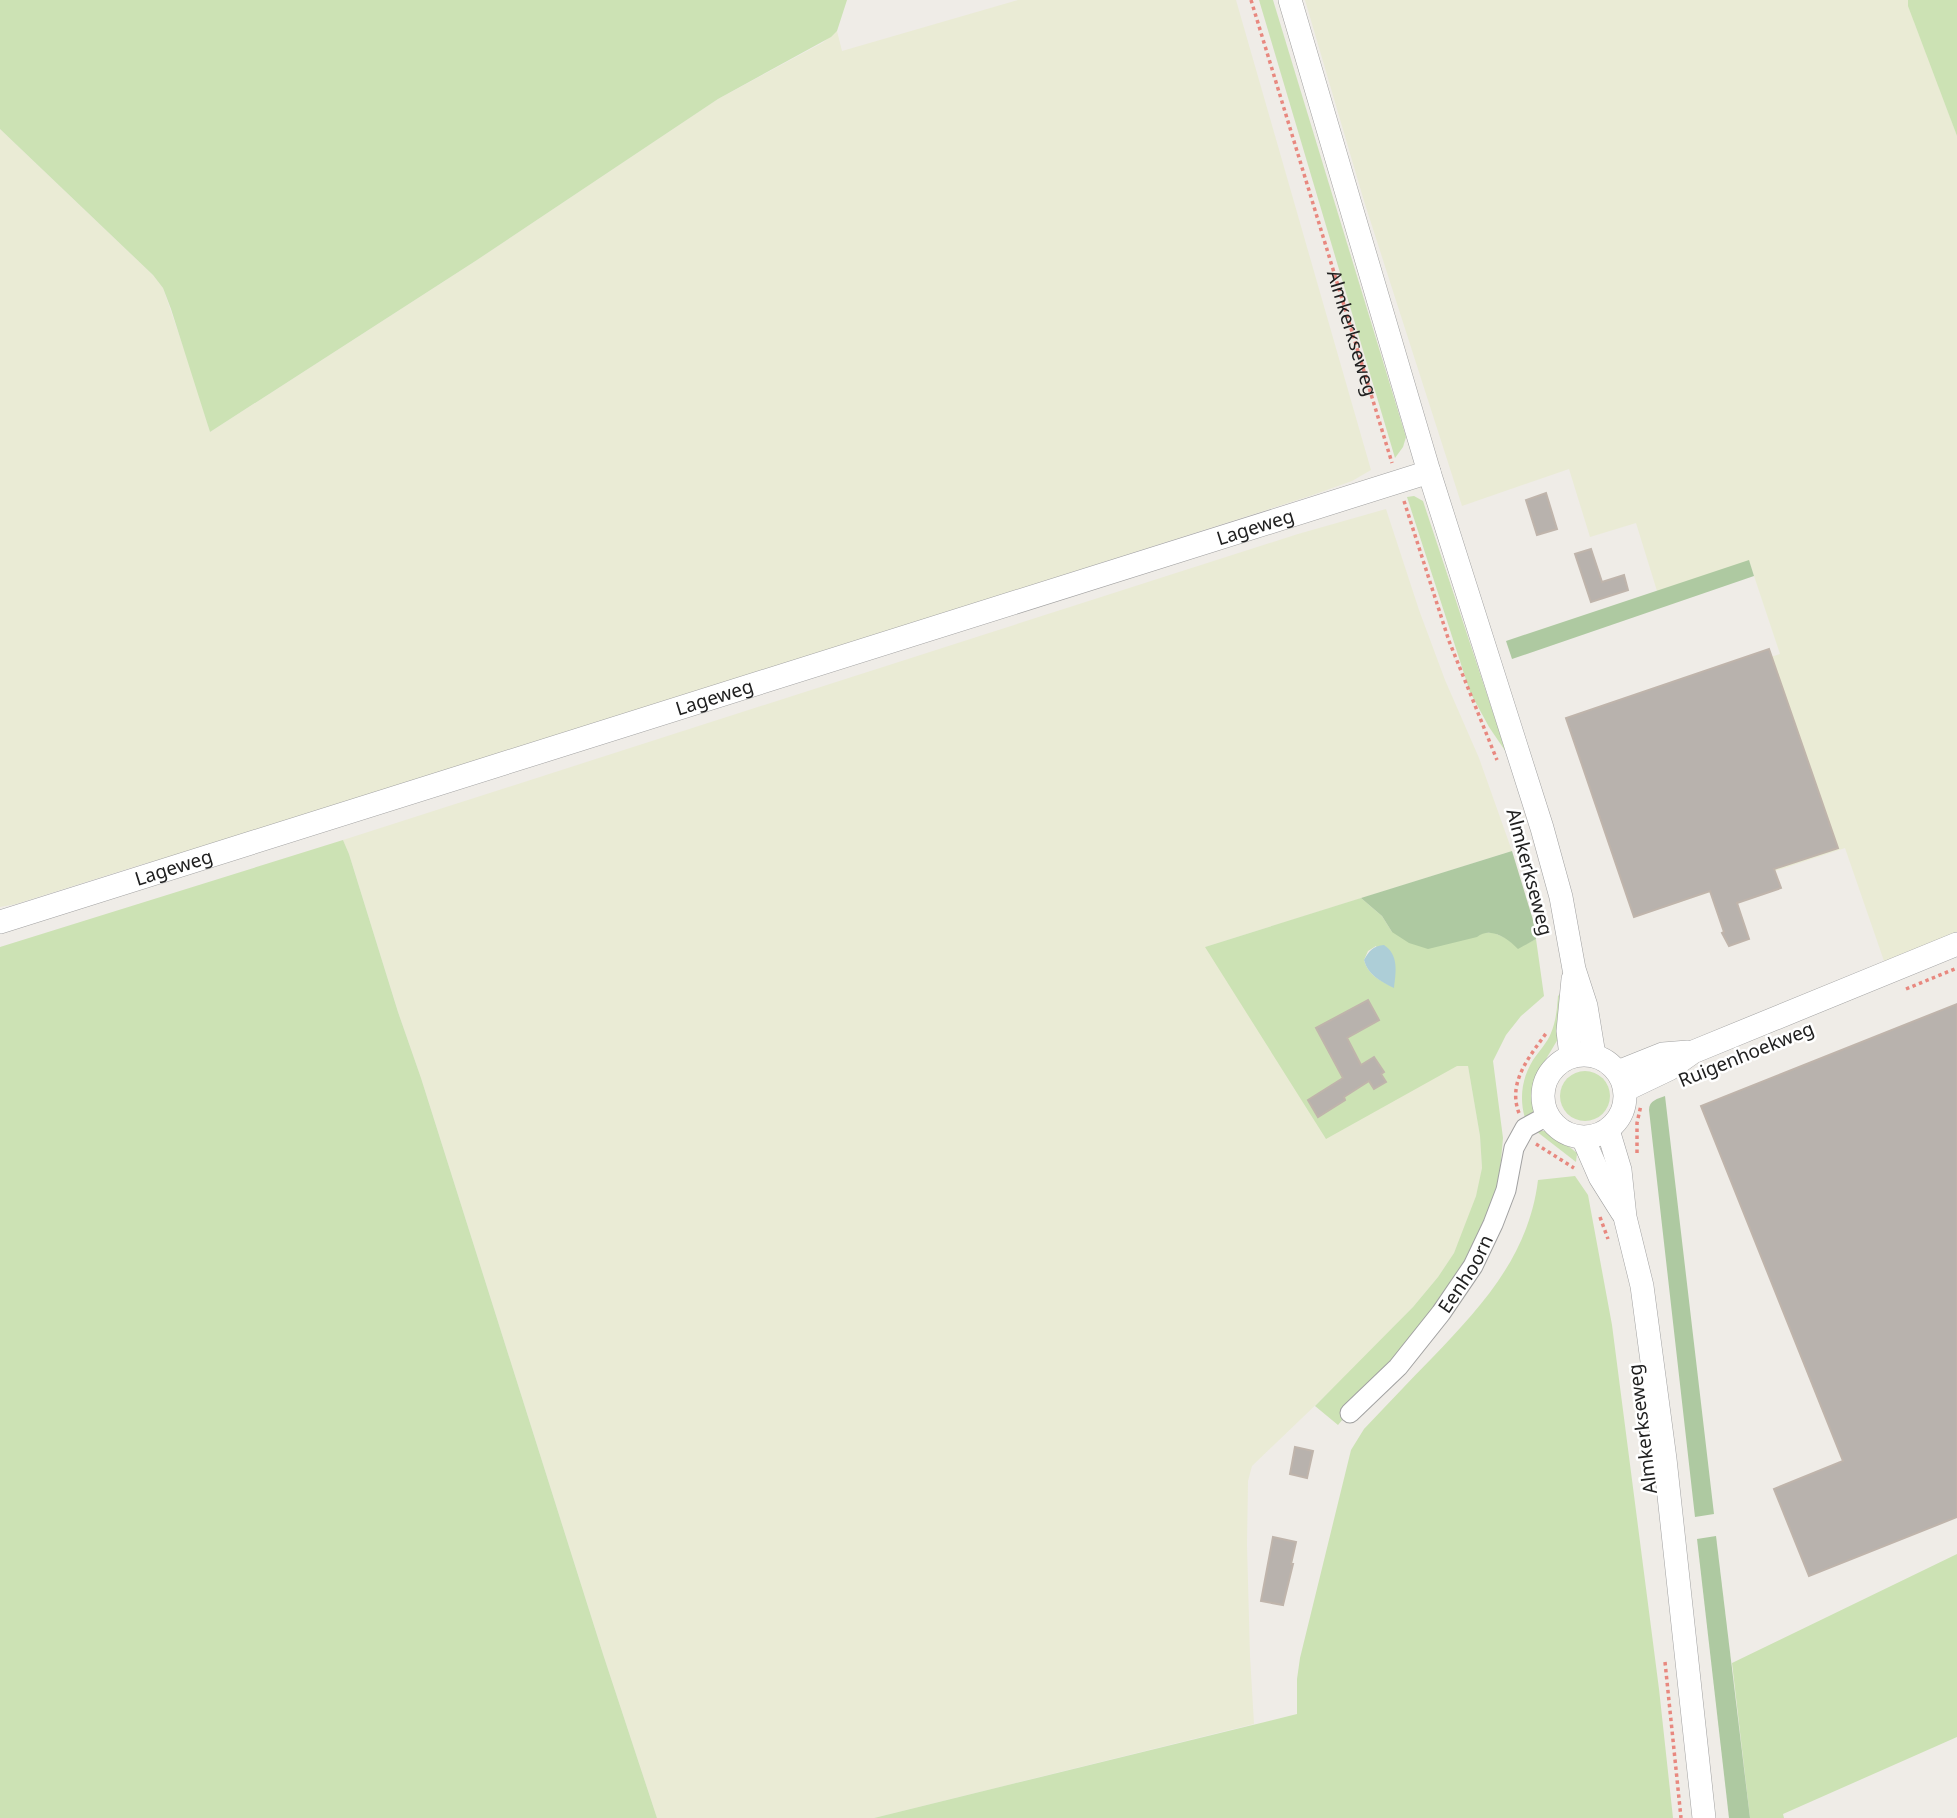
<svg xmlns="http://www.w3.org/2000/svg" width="1957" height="1818" font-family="'Noto Sans',sans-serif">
<rect width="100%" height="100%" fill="#efece7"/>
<!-- farmland -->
<g fill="#eaebd5">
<path d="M1018,0H1236L1371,470L1352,481L1310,496L872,636L181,854L143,864L16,904L0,907V129L153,275L163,288L193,375L210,432L477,260L718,99L822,43L837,31L842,51Z"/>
<path d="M1305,0H1908L1957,136V932L1884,961L1845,848L1638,916L1570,721L1780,654L1749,561L1657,591L1636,523L1590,537L1569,469L1462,506L1364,201Z"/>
<path d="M1386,509L1419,610L1445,680L1479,758L1512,851L1205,947L1457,1066H1468L1480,1136L1482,1168L1480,1184L1468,1220L1454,1253L1438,1277L1413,1307L1351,1371L1252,1466L1248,1481L1247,1545L1250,1656L1254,1724L874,1818H657L603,1654L421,1078L398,1012L349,854L343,840L1298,534Z"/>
</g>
<!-- grass -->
<g fill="#cce2b4" fill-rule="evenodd">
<path d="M0,0H847L837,31L831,37L718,99L477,260L210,432L171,309L163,288L153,275L0,129Z"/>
<path d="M1259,0H1273L1406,437L1403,447L1395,458Z"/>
<path d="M1908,0H1957V136L1908,6Z"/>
<path d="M1414,496L1423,501L1506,752L1489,727L1470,692L1407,497Z"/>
<path d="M343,840L349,854L398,1012L421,1078L603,1654L657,1818H0V947Z"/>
<path d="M1361,898L1382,916L1392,932L1494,933L1508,939L1518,948L1536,939L1544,996L1521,1016L1506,1035L1493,1061L1503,1138L1499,1183L1488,1221L1441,1302L1338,1425L1315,1406L1413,1307L1438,1277L1454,1253L1476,1196L1482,1168L1480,1136L1468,1066H1457L1326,1139L1205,947ZM1376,946L1394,987C1380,981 1368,975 1364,960L1368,951Z"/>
<path d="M1561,993L1564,1029L1537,1074L1533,1094L1535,1112L1525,1118C1519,1098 1522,1078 1533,1060C1539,1051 1547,1043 1551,1033C1556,1021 1557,1009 1558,996Z"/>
<circle cx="1585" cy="1096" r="25"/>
<path d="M1536,1131H1549L1577,1153L1576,1162Z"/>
<path d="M1575,1176L1588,1195L1612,1325L1659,1689L1673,1818H874L1297,1714V1679L1300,1658L1351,1450L1364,1429C1387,1405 1409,1381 1432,1358C1482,1306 1529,1255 1538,1180Z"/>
<path d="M1957,1554V1737L1783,1814L1784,1818H1750L1732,1663Z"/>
</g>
<!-- forest -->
<g fill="#aec9a1">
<path d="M1749,560L1754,576L1512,659L1506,641Z"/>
<path d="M1512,851L1533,920L1536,939L1518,949C1508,939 1491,926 1477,937L1428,949L1409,943L1392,932L1382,916L1361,898Z"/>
<path d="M1665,1096L1714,1514L1695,1517L1649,1110C1649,1100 1658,1099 1665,1096Z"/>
<path d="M1716,1536L1750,1818H1729L1697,1539Z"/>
</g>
<!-- water -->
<path fill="#adced7" d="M1384,945C1399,955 1396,972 1394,988C1380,981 1368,975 1364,960C1369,951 1373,946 1384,945Z"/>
<!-- building -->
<g fill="#b8b2ad" stroke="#bfb4ab" stroke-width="2">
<path d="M1546,493L1557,529L1537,535L1526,500Z"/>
<path d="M1591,549L1602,582L1624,575L1628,590L1591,602L1575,554Z"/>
<path d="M1769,649L1838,848L1774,869L1781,888L1737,903L1749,939L1729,946L1722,933L1724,932L1710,891L1634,917L1566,718Z"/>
<path d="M1368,1000L1379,1020L1347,1038L1361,1065L1374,1057L1384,1072L1381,1074L1386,1082L1374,1089L1369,1081L1344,1097L1345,1100L1318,1117L1308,1100L1343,1078L1316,1028Z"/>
<path d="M1957,1004V1517L1809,1576L1774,1489L1843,1461L1701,1106Z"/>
<path d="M1295,1447L1313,1451L1307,1478L1290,1474Z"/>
<path d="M1273,1537L1296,1542L1291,1564H1293L1283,1605L1261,1601Z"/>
</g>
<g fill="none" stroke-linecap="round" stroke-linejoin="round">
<!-- minor casing -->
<g stroke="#a1a1a1" stroke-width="21">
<g id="minor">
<path id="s2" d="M1350,1413L1398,1367L1441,1313L1473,1266L1493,1224L1506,1190L1514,1148L1525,1128L1547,1116"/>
</g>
</g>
<!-- tertiary casing -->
<g stroke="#a1a1a1" stroke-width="24">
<g id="tertiary">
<path d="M1290,0L1429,472L1542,828L1561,897L1574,969L1586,1006L1594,1055"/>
<path id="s3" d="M0,922L1429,472"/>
<circle cx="1584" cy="1096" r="41"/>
<path d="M1571,1056L1568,1031L1573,979"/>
<path d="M1618,1072L1663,1054L1688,1052"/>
<path d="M1625,1090L1669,1069L1693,1052L1957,944"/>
<path d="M1608,1130L1620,1170L1625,1217L1642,1286L1665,1459L1704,1818"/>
<path d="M1583,1138L1600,1177L1622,1212"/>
</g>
</g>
<!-- path -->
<g stroke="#e8887f" stroke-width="3.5" stroke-dasharray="3.5 3.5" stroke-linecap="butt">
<path id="s1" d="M1251,0L1392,463"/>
<path d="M1404,501L1449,641L1497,760"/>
<path d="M1906,989L1957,968"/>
<path d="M1519,1113C1507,1082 1530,1056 1547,1032"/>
<path d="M1536,1144L1574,1168"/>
<path d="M1637,1153V1123L1641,1105"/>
<path d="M1600,1217L1608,1239"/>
<path d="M1665,1662L1681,1818"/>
</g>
<!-- minor -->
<use href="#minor" stroke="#fff" stroke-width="19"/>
<!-- tertiary -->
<use href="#tertiary" stroke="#fff" stroke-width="23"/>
</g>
<g text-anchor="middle" stroke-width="5" stroke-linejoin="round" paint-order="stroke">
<!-- street labels -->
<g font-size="19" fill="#202020" stroke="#fff">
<text dy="7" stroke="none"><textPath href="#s1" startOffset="348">Almkerkseweg</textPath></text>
<text dy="7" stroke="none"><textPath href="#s3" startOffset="1316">Lageweg</textPath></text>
<text dy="7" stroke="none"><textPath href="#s3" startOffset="749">Lageweg</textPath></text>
<text dy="7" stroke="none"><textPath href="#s3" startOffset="182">Lageweg</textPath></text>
<text transform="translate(1530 872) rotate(75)" y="7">Almkerkseweg</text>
<text transform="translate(1746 1054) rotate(-22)" y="7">Ruigenhoekweg</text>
<text dy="7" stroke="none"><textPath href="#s2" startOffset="182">Eenhoorn</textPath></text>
<text transform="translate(1642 1429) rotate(-97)" y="7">Almkerkseweg</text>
</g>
</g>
</svg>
